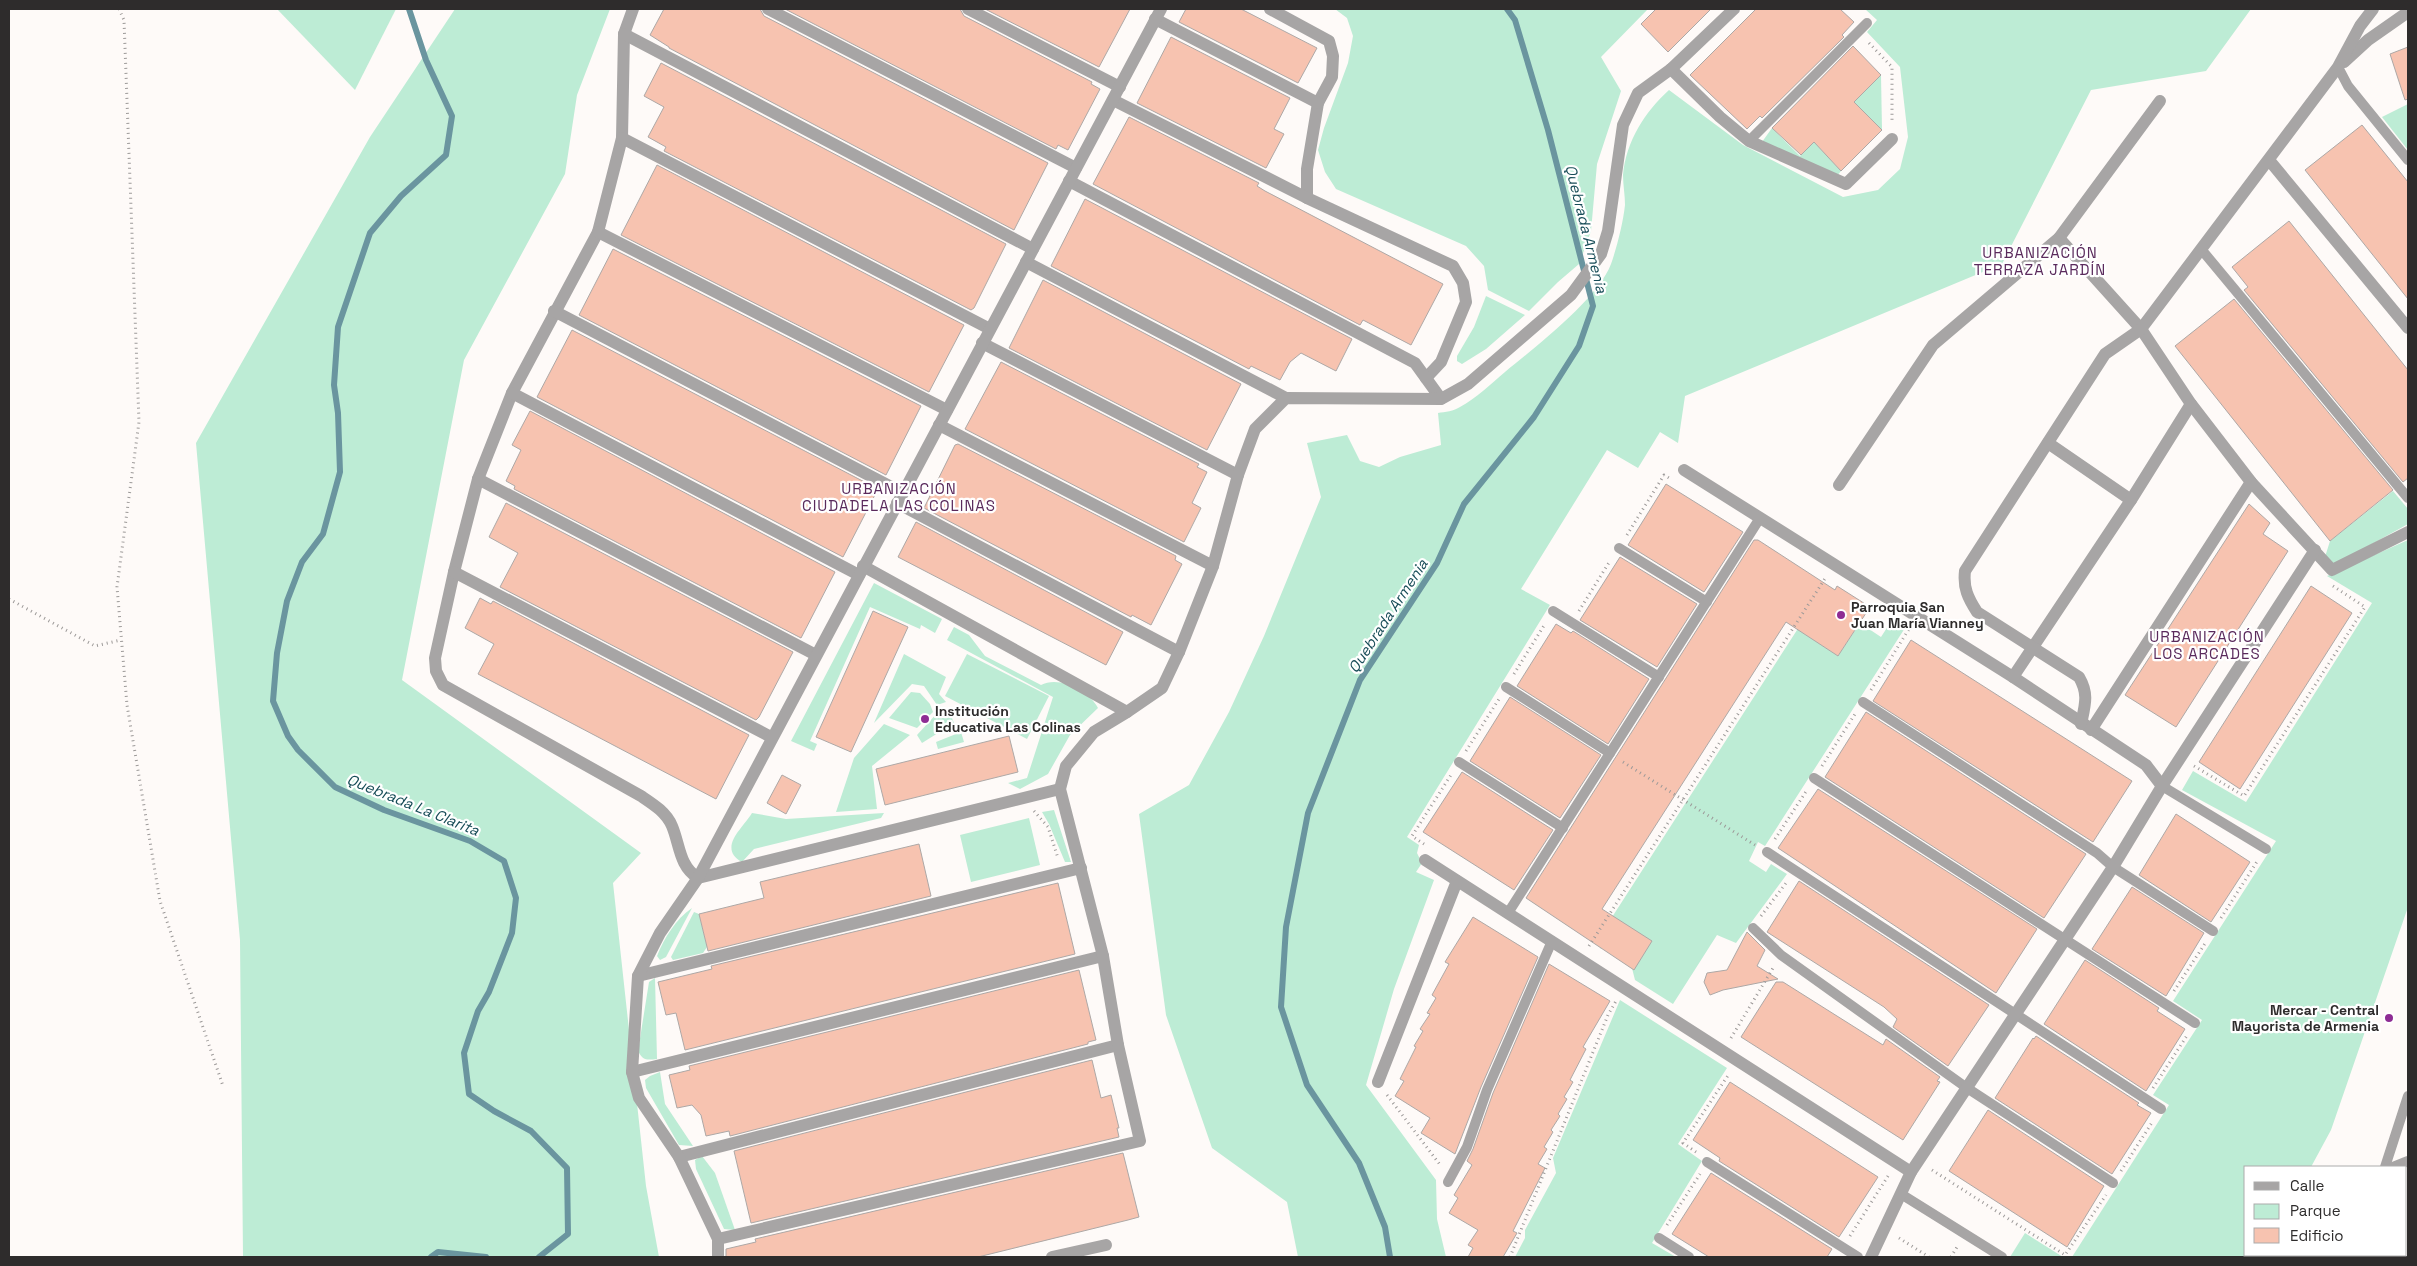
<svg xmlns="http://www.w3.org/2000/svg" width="2417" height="1266" font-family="'Space Grotesk',sans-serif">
<rect width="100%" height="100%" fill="#fefaf8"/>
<!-- green -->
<g fill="#bdecd5">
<path d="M277,9H396L355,90Z"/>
<path d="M455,9H610L577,95L565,174L464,360L402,680L641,853L613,883L646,1186L659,1257H243L240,940L196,443L370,137Z"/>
<path d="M1335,9H1648L1601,57L1621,91L1597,164L1591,231L1579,264L1558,282L1529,311L1488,290L1484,266L1466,246L1336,189L1325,172L1318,150L1324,128L1348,63L1353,36L1347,18Z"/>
<path d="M1865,9H2251L2206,71L2091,90L2002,264L1685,396L1678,443L1660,432L1638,468L1607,450L1521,589L1550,605L1407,837L1419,845L1417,853L1422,863L1416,872L1434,880L1394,989L1366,1085L1436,1180L1437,1219L1446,1257H1298L1287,1202L1212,1148L1166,1015L1139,814L1189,785L1229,712L1264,636L1321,497L1307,443L1347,435L1360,461L1379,467L1400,457L1441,445L1438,413C1445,412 1454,411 1460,407C1476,398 1491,384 1505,372C1534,348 1598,299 1611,264C1617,247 1623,223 1625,205C1625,195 1623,185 1623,175C1626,141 1645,112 1669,90L1743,145L1843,197L1878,190L1900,169L1908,137L1900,67L1867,32L1877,20Z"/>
<path d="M1881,75L1882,130L1854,102Z"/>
<path d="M2408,104V150L2382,117Z"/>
<path d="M1772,128L1800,156L1814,142L1841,171L1837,176L1762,142Z"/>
<path d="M1486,296L1525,315L1486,349L1462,364L1457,361V356L1474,327Z"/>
<path d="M2393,491L2408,509V524L2334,565L2325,557L2330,541Z"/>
<path d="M2408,540V907L2331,1130L2311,1167H2246V1255H2264L2263,1257H2072L2169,1105L2153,1095L2202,1020L2173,1001L2276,841L2182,790L2193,771L2246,802L2372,603L2327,576Z"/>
<path d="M874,583L942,619L935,633L921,625L920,629L870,607L810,741L817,744L814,751L791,741Z"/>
<path d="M1819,596L1805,634L1838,656L1860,623L1881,637L1892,620L1905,628L1765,846L1758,842L1749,861L1766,872L1771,864L1787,874L1736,943L1717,935L1673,1004L1635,980L1620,921L1601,949L1596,942Z"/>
<path d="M954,627L969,635L985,656L1041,685C1059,675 1090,691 1098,708L1070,735L1048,774L1020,789L1008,783L1027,778L1053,697L947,640Z"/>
<path d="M904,654L946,677L939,694L946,702L937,705L924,686L912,684L874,723Z"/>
<path d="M967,654L1049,696L1027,739L945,696Z"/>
<path d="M911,692L920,693L930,704L933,712L917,728L889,718Z"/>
<path d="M940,710L949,711L954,723L922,743L917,735Z"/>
<path d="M884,724L910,735L872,766L877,809L836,812L854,758Z"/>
<path d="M961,732L964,742L938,749L936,742Z"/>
<path d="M1054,810L1071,862H1065L1049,824L1042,812Z"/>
<path d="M752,813L786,819L884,813L881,818L754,849L742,862C717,848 743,828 752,813Z"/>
<path d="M1029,818L1040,865L971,882L960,835Z"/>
<path d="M692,908L666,957L660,960L657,956C664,938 676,919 692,908Z"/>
<path d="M694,912L699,914L707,947L703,953L673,960L671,957Z"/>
<path d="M655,978L657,1059C647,1060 643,1061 638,1051L649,982Z"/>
<path d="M1620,1000L1727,1068L1678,1144L1702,1161L1652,1243L1676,1257H1515L1525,1238V1230L1556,1173L1553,1158Z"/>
<path d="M660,1072L665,1104L693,1146L679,1145L646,1088L645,1080L650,1076Z"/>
<path d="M702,1156L715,1173L735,1230L724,1229L696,1169L695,1160Z"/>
<path d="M2025,1233L2063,1257H2010Z"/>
</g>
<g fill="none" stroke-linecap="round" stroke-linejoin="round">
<!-- stream -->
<g stroke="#6a959f" stroke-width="6">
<path d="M409,9L426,60L452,116L446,155L401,196L370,233L338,327L334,385L338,413L340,472L323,534L302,562L287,601L277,653L273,701L288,736L298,750L335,787L384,810L470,841L504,861L516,898L512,933L489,992L478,1011L464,1053L469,1094L494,1111L531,1131L567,1168L568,1234L539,1257"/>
<path d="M431,1257L438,1252L486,1257"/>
<path d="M1390,1257L1385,1227L1359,1163L1307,1085L1281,1007L1286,927L1308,813L1360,680L1437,563L1464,504L1534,417L1579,346L1593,306L1548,130L1515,20L1507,9"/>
</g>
</g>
<!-- building -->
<g fill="#f7c3b0" stroke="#ada8a6">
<path d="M664,9H760L764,16L1048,163L1014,230L669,48V47L650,35Z"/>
<path d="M785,9H960L964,16L1092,82L1091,84L1100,89L1068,150L1058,145L1056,149Z"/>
<path d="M985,9H1130L1099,67Z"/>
<path d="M1186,9H1241L1317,48L1298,83L1179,22Z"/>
<path d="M1656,9H1711L1668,52L1641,24Z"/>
<path d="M1756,9H1840L1854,22L1842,35L1844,37L1762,118L1760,116L1747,129L1690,75Z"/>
<path d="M1171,37L1290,98L1274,129L1284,134L1266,168L1137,103Z"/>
<path d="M1853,46L1881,75L1854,102L1882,130L1841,171L1814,142L1801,155L1772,128Z"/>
<path d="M2408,47V99L2405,100L2390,54Z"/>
<path d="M661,63L1006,244L974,308L971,310L664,151L666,147L648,137L664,107L644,96Z"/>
<path d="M1129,117L1259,183L1257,186L1265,191L1443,284L1411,345L1363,320L1360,325L1093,184Z"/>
<path d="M2362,125L2408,182V299L2305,170Z"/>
<path d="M657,165L964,325L929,392L621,235Z"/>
<path d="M1085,199L1352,339L1336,371L1301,353L1290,362L1280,380L1251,366L1249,369L1051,266Z"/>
<path d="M2289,221L2408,370V478L2403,482L2244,290L2248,287L2232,267Z"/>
<path d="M613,249L921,406L886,475L579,315Z"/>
<path d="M1043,280L1241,384L1207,450L1009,348Z"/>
<path d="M2234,299L2393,490L2330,541L2175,346Z"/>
<path d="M572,330L878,489L843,557L537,397Z"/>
<path d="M1001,362L1199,464L1197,467L1207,472L1192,503L1201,508L1184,542L965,429Z"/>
<path d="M530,411L835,572L801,638L514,489L515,486L506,481L521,450L512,445Z"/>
<path d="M958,444L1176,556L1175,560L1182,564L1151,625L1132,615L1131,617L924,508L955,445Z"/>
<path d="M1666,484L1743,532L1704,592L1628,545Z"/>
<path d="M506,503L793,652L759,717L756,720L500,587L518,553L489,537Z"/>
<path d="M2249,504L2270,523L2263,534L2288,551L2176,727L2125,695Z"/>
<path d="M916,522L1123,632L1106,665L898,557Z"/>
<path d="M1754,540H1758L1835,590L1837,586L1870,607L1838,656L1786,622L1777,636L1602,909L1652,941L1634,970L1526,898Z"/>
<path d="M1620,557L1697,604L1657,667L1580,620Z"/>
<path d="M2311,586L2352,613L2240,789L2199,762Z"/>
<path d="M480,598L491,604L493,601L749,735L716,799L478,674L494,644L465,628Z"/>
<path d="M873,611L908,627L851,752L816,737Z"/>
<path d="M1556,624L1571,633L1573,631L1649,679L1608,744L1517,686Z"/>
<path d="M1911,640L2132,781L2093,842L1873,701Z"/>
<path d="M1510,697L1601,755L1560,818L1470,761Z"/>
<path d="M1866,712L2086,854L2044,918L1825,777Z"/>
<path d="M1009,736L1018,772L885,805L876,769Z"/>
<path d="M1462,772L1553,830L1514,890L1423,832Z"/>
<path d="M782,775L801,785L786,814L767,803Z"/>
<path d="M1818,789L2037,929L1996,993L1778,848Z"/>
<path d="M2176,814L2250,862L2211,922L2139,875Z"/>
<path d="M919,844L931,896L708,951L699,914L764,898L760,882Z"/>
<path d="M1799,881L1989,1005L1948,1066L1893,1027L1897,1019L1884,1007L1767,932Z"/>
<path d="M1058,883L1075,954L685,1050L676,1013L666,1015L658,982L712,969L711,966Z"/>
<path d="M2132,887L2204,933L2166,996L2092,949Z"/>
<path d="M1473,917L1538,957L1481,1087L1455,1154L1421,1133L1430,1118L1395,1096L1404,1081L1400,1079L1416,1047L1414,1046L1423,1031L1420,1029L1430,1014L1427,1013L1436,998L1432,995L1449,964L1445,962Z"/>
<path d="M1747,932L1765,950L1757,966L1778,979L1723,990L1710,995L1704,982L1707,973L1727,970Z"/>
<path d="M2085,960L2159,1008L2157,1011L2185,1029L2146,1091L2044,1024Z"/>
<path d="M1549,964L1610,1001L1583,1047L1586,1049L1570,1080L1573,1082L1564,1097L1567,1099L1558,1114L1560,1116L1551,1130L1553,1132L1544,1147L1547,1149L1538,1164L1545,1168L1513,1231L1517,1233L1503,1257H1468L1473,1248L1468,1245L1478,1230L1449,1213L1458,1198L1454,1195L1472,1165L1467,1161L1473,1149L1493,1093Z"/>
<path d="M1079,970L1096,1040L1088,1042V1044L730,1136L729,1131L706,1136L701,1115L692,1105L677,1108L669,1075L690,1070L689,1066Z"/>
<path d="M1776,982H1783L1883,1045L1886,1039L1940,1077L1937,1081L1940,1082L1903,1140L1741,1037Z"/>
<path d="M2036,1036L2139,1103L2137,1105L2151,1113L2112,1174L1995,1098L2033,1038L2034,1039Z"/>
<path d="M1092,1060L1101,1098L1111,1095L1119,1128H1117L1119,1137L751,1223L734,1151Z"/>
<path d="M1730,1082L1878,1177L1839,1237L1719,1161L1720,1158L1693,1140Z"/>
<path d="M1988,1110L2104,1186L2067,1247L1949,1171Z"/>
<path d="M1123,1153L1139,1217L1128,1220L978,1257H726V1249L756,1242L755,1239Z"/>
<path d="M1711,1173L1832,1249L1827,1257H1709L1672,1234Z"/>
</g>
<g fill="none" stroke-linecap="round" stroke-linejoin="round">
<!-- path -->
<g stroke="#9c9998" stroke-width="3" stroke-dasharray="1 4" stroke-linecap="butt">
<path d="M119,9L124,20L139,422L117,587L127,705L160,901L223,1086"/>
<path d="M1869,43L1892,67V122"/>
<path d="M1627,535L1664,475L1669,478"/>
<path d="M9,599L95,646L121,640"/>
<path d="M1579,611L1610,561"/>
<path d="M1514,674L1545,624"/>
<path d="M1871,690L1909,629"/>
<path d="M1466,751L1499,699"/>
<path d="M1623,762L1755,845"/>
<path d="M1822,766L1855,714"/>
<path d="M2194,766L2244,796L2365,607L2333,586"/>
<path d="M1034,811L1048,827L1058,858"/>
<path d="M1775,839L1807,790"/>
<path d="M1424,844L1412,836L1451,775"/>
<path d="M1761,916L1786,883"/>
<path d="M2221,918L2258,860"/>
<path d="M1589,946L1826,577"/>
<path d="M2174,991L2206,942"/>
<path d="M1731,1038L1773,968"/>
<path d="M2153,1088L2188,1034"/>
<path d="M1387,1095L1441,1166"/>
<path d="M1696,1152L1683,1143L1729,1074"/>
<path d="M1932,1170L2065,1255L2106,1195"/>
<path d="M2121,1171L2153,1121"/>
<path d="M1667,1225L1700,1174"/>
<path d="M1850,1236L1888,1176"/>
<path d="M1899,1238L1929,1257"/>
<path d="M1510,1257L1608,1015L1616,1001"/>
<path d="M1951,1257L1957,1247"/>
</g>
<!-- service -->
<g stroke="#a7a5a5" stroke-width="10">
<path d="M2338,67L2348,86L2408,160"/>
<path d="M1749,141L1867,23"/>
<path d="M2201,249L2408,498"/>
<path d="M1619,548L1707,602"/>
<path d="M1553,611L1659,677"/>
<path d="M1506,687L1610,753"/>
<path d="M1863,702L2097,853L2113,867L2213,931"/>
<path d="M1459,762L1563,828"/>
<path d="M1814,778L2195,1023"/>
<path d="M2162,786L2266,849"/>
<path d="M1767,852L2161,1109"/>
<path d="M1508,913L1760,518"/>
<path d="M1753,928L1781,955L1967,1088L2113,1183"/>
<path d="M1707,1162L1858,1257"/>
<path d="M2385,1167L2408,1096"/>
<path d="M2393,1167L2408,1161"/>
<path d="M1448,1182L1467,1147L1487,1090L1552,941"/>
<path d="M1901,1194L2002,1257"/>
<path d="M1659,1238L1689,1257"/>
<path d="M2336,1257L2338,1255"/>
</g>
<!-- minor -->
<g stroke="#a7a5a5" stroke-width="12">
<path d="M633,9L624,34L622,138L598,232L512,393L478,479L454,572L435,658L436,671L443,685L641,796C653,804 666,812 672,826C680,845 679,866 698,878L1060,789"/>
<path d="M768,9L1076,168"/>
<path d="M968,9L1120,87"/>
<path d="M1270,9L1329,41L1333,56L1332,77L1318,103L1307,169V198L1453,266L1463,283L1466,302L1441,362L1426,378"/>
<path d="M1155,19L1318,103"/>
<path d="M624,34L1033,249"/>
<path d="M2344,62L2368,40L2408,12"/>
<path d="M1671,69L1720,117L1749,141L1846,184L1892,139"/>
<path d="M1113,100L1307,198"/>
<path d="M622,138L990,329"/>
<path d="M2269,160L2408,328"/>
<path d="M1069,181L1415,363L1441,399"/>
<path d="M598,232L947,410"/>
<path d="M2059,238L2160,101"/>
<path d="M1026,262L1286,398"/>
<path d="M554,311L903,493"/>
<path d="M982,343L1238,475"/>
<path d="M512,393L859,575"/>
<path d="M939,425L1213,566"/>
<path d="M2048,443L2131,500"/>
<path d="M1684,470L2013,677L2146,765L2162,786"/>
<path d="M478,479L816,655"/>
<path d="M1839,485L1933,345L2059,238L2141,329L2191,404L2251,482L2332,570L2408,532"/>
<path d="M897,503L1179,652"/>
<path d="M863,566L1127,712"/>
<path d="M454,572L771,737"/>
<path d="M2013,677L2131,500L2191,404"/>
<path d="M2081,724C2085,705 2089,694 2079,677L1977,612C1968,598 1963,588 1965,571L2105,354L2141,329L2338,67L2360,26L2373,9"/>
<path d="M2091,730L2251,482"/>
<path d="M1425,860L1911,1172"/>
<path d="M638,976L1081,868"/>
<path d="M632,1072L1103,956"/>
<path d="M1378,1082L1457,881"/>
<path d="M679,1157L1118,1045"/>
<path d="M718,1239L1140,1141L1118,1045L1103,956L1060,789L1066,766L1094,732L1127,712L1162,688L1179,652L1213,566L1238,475L1255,429L1286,398L1441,399L1468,384L1571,295L1601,254L1608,231L1623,125L1638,93L1671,69L1734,9"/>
<path d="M718,1257V1239L679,1157L639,1098L632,1072L638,976L660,933L698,878L1161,9"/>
<path d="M1052,1257L1106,1245"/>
<path d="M1871,1257L1911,1172L2113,867L2162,786L2315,550"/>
</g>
</g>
<!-- markers -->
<g fill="#8e2c94" stroke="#fff" stroke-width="2">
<circle cx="1841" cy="615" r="5"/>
<circle cx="925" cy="719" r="5"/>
<circle cx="2389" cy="1018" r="5"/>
</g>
<g text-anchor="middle" stroke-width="4.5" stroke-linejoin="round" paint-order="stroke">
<!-- poi labels -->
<g font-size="14" font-weight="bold" fill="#2e2c2c" stroke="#fff" text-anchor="start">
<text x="1851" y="612">Parroquia San<tspan x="1851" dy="16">Juan María Vianney</tspan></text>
<text x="935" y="716">Institución<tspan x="935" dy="16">Educativa Las Colinas</tspan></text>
<text x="2379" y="1015" text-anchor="end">Mercar - Central<tspan x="2379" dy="16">Mayorista de Armenia</tspan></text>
</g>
<!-- water labels -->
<g font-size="15" font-style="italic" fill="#174c57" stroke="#fff">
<text transform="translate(1586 229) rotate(76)" y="5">Quebrada Armenia</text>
<text transform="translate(1388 616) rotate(-57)" y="5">Quebrada Armenia</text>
<text transform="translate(413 805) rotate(22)" y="5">Quebrada La Clarita</text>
</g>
<!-- neighbourhood labels -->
<g font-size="15" letter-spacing="1" fill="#5a2a5c" stroke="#fff">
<text x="2040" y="258">URBANIZACIÓN<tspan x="2040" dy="17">TERRAZA JARDÍN</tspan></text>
<text x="899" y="494">URBANIZACIÓN<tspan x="899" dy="17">CIUDADELA LAS COLINAS</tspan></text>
<text x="2207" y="642">URBANIZACIÓN<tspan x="2207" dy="17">LOS ARCADES</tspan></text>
</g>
</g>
<!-- border -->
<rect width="2417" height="1266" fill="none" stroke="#2e2c2c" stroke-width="20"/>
<!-- legend -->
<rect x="2244" y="1166" width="162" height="90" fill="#ffffff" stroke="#ababab"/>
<rect x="2254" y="1182" width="25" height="8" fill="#a7a5a5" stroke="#ababab"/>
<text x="2290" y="1191" font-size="15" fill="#2e2c2c">Calle</text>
<rect x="2254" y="1204" width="25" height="15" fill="#bdecd5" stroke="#ababab"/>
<text x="2290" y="1216" font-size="15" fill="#2e2c2c">Parque</text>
<rect x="2254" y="1228" width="25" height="15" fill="#f7c3b0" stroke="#ababab"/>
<text x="2290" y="1241" font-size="15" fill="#2e2c2c">Edificio</text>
</svg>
